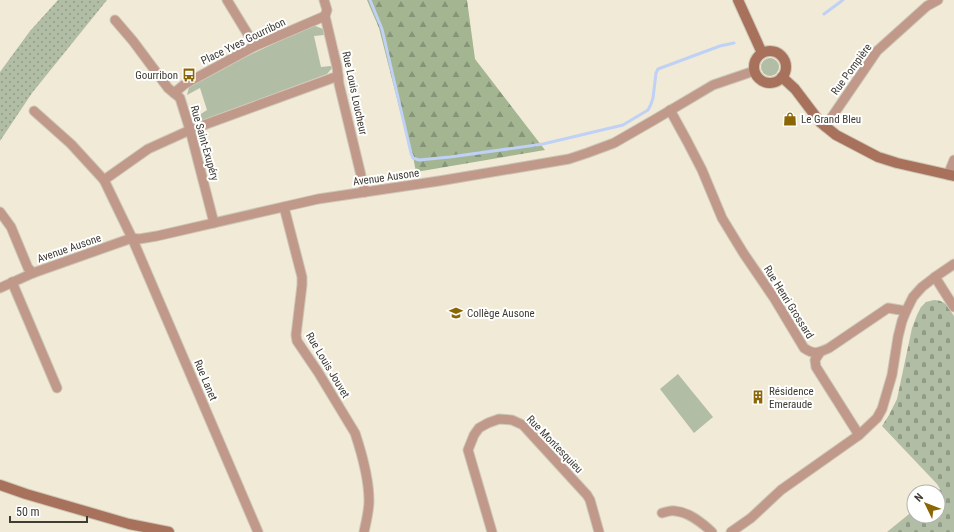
<svg xmlns="http://www.w3.org/2000/svg" width="954" height="532" font-family="'Roboto Condensed',sans-serif">
<defs>
<pattern id="forest-firs" width="22" height="20" patternUnits="userSpaceOnUse"><rect width="22" height="20" fill="#a3b591"/><path d="M5 1l3.5 6h-7zM16 11l3.5 6h-7z" fill="#869477"/></pattern>
<pattern id="cemetery-stones" width="16" height="16" patternUnits="userSpaceOnUse"><rect width="16" height="16" fill="#b1bea5"/><path d="M2 7V4a2 2 0 0 1 4 0v3zM10 15v-3a2 2 0 0 1 4 0v3z" fill="#919c87"/></pattern>
<pattern id="park-dots" width="8" height="8" patternUnits="userSpaceOnUse"><rect width="8" height="8" fill="#b1bea5"/><path d="M2 2h.1M6 6h.1" fill="none" stroke="#919c87" stroke-width="1.8" stroke-linecap="round"/></pattern>
</defs>
<rect width="100%" height="100%" fill="#f1ead7"/>
<!-- grass -->
<g fill="#b1bea5">
<path d="M313,25L323,29L324,35L314,36L321,67L331,66L332,68L327,74L198,122L193,119L207,110L200,88L187,95L189,87L192,84L220,69Z"/>
<circle cx="770" cy="67" r="9"/>
<path d="M678,374L713,417L694,433L660,389Z"/>
</g>
<!-- forest -->
<path fill="url(#forest-firs)" d="M367,0H467L475,59L545,150L416,172L413,156L410,150L379,28Z"/>
<!-- cemetery -->
<path fill="url(#cemetery-stones)" d="M934,300C947,301 948,307 954,316V532H887L914,510V516H938V492H936L940,489L937,484L882,426L889,415L897,399L912,328L917,315L921,307L926,302Z"/>
<!-- park -->
<path fill="url(#park-dots)" d="M58,0H107L32,93L0,141V72L30,31Z"/>
<g fill="none" stroke-linecap="round" stroke-linejoin="round">
<!-- stream -->
<g stroke="#bfd1f5" stroke-width="3">
<path d="M370,0L382,29L411,153L413,158L419,160L450,157L543,144L623,125L648,110L651,104L653,98L656,73L658,69L720,46L734,43"/>
<path d="M824,14L843,0"/>
</g>
<!-- street casing -->
<g stroke="#cdc7b6" stroke-width="11">
<g id="street">
<path d="M227,0L255,46"/>
<path d="M324,0L327,10L325,16L337,67L339,84L365,192"/>
<path d="M115,20L133,41L168,88L180,98L190,130L214,223"/>
<path d="M174,93L185,84L255,46L325,16"/>
<path d="M670,110L687,141L702,170L722,218L744,254L774,298L804,348C814,355 818,353 829,348L888,308L906,311"/>
<path d="M34,111L71,144L104,180L132,238L258,532"/>
<path d="M825,127L877,51L927,6L938,0"/>
<path d="M948,175L954,160"/>
<path d="M104,180L148,149L190,130L338,76"/>
<path d="M284,207L302,277V285L296,335L297,341L318,372L355,433C362,454 369,479 369,501C369,511 366,522 364,532"/>
<path d="M0,212L11,227L28,268L33,273"/>
<path d="M935,277L954,307"/>
<path d="M12,282L57,388"/>
<path d="M0,288L33,273L132,238L139,239L157,236L318,199L439,181L569,159L587,153L614,143L654,120L713,85L754,71"/>
<path d="M820,352L815,360L816,367L859,435"/>
<path d="M662,513C666,512 671,510 675,511C689,512 702,523 712,532"/>
<path d="M492,532L468,450L474,435L479,428L488,423L499,419L512,420L523,425L587,495L590,500L599,532"/>
<path d="M731,532L751,518L781,490L859,435L877,418L882,409L892,375L898,337L902,321L906,311L913,297L922,287L935,277L954,264"/>
</g>
</g>
<!-- secondary casing -->
<g stroke="#cdc7b6" stroke-width="12">
<g id="secondary">
<path d="M738,0L762,53"/>
<circle cx="770" cy="67" r="16"/>
<path d="M782,77L795,89L820,122L836,135L878,157L897,163L954,176"/>
<path d="M0,485L26,494L129,524L169,532"/>
</g>
</g>
<!-- street -->
<use href="#street" stroke="#c0998a" stroke-width="9"/>
<!-- secondary -->
<use href="#secondary" stroke="#a8715b" stroke-width="10"/>
</g>
<!-- icons -->
<defs>
<g id="bus-bare" transform="scale(1.08)"><path d="M-5-6H5V4H4V6H2V4H-2V6H-4V4H-5ZM-3.5-4V0h7V-4ZM-3.5 1.2v1.5H-2V1.2ZM2 1.2v1.5H3.5V1.2Z" fill="#8b6605" stroke="#fff" stroke-width="2.5" paint-order="stroke"/></g>
<g id="shop-bare" transform="scale(1.08)"><path d="M-5-2.5h2.3a2.7 3.5 0 0 1 5.4 0H5L5.5 6h-11ZM-1.5-2.5h3a1.5 2.3 0 0 0-3 0Z" fill="#8b6605" stroke="#fff" stroke-width="2.5" paint-order="stroke"/></g>
<g id="school-bare" transform="scale(1.08)"><path d="M0-5L7-2L0 1L-7-2ZM-4 1L0 2.5L4 1V4Q0 6-4 4Z" fill="#8b6605" stroke="#fff" stroke-width="2.5" paint-order="stroke"/></g>
<g id="building-bare" transform="scale(1.08)"><path d="M-4-6H4V6H1V3H-1V6H-4ZM-2.5-4.3h1.7v1.8h-1.7ZM.8-4.3h1.7v1.8H.8ZM-2.5-1h1.7V.8h-1.7ZM.8-1h1.7V.8H.8Z" fill="#8b6605" stroke="#fff" stroke-width="2.5" paint-order="stroke"/></g>
</defs>
<g fill-rule="evenodd">
<use href="#bus-bare" x="189" y="75"/>
<use href="#shop-bare" x="790" y="119"/>
<use href="#school-bare" x="456" y="313"/>
<use href="#building-bare" x="758" y="397"/>
</g>
<g text-anchor="middle" stroke-width="4" stroke-linejoin="round" paint-order="stroke">
<!-- street labels -->
<g font-size="11" fill="#3f3c34" stroke="#fff">
<text transform="translate(243 41) rotate(-26)" y="4">Place Yves Gourribon</text>
<text transform="translate(851 69) rotate(-54)" y="4">Rue Pompière</text>
<text transform="translate(355 93) rotate(78)" y="4">Rue Louis Loucheur</text>
<text transform="translate(205 143) rotate(74)" y="4">Rue Saint-Exupéry</text>
<text transform="translate(386 177) rotate(-8)" y="4">Avenue Ausone</text>
<text transform="translate(69 248) rotate(-19)" y="4">Avenue Ausone</text>
<text transform="translate(789 302) rotate(58)" y="4">Rue Henri Grossard</text>
<text transform="translate(328 365) rotate(59)" y="4">Rue Louis Jouvet</text>
<text transform="translate(206 380) rotate(67)" y="4">Rue Lanet</text>
<text transform="translate(555 444) rotate(46)" y="4">Rue Montesquieu</text>
</g>
<!-- poi labels -->
<g font-size="11" fill="#3f3c34" stroke="#fff" text-anchor="start">
<text x="178" y="79" text-anchor="end">Gourribon</text>
<text x="801" y="123">Le Grand Bleu</text>
<text x="467" y="317">Collège Ausone</text>
<text x="769" y="395">Résidence<tspan x="769" dy="13">Emeraude</tspan></text>
</g>
</g>
<!-- north arrow -->
<g transform="translate(926 504) rotate(313)"><circle r="19" fill="#ffffff" stroke="#b2b1ae"/>
<path d="M0-3L7 15L0 10L-7 15Z" fill="#8b6605"/>
<text y="-6" font-size="11" font-weight="bold" text-anchor="middle" fill="#3f3c34">N</text>
</g>
<!-- scale -->
<path d="M10 516v6h77v-6" fill="none" stroke="#3f3c34" stroke-width="2"/>
<text x="16" y="516" font-size="12" fill="#3f3c34" stroke="#ffffff" stroke-width="3" paint-order="stroke">50 m</text>
</svg>
